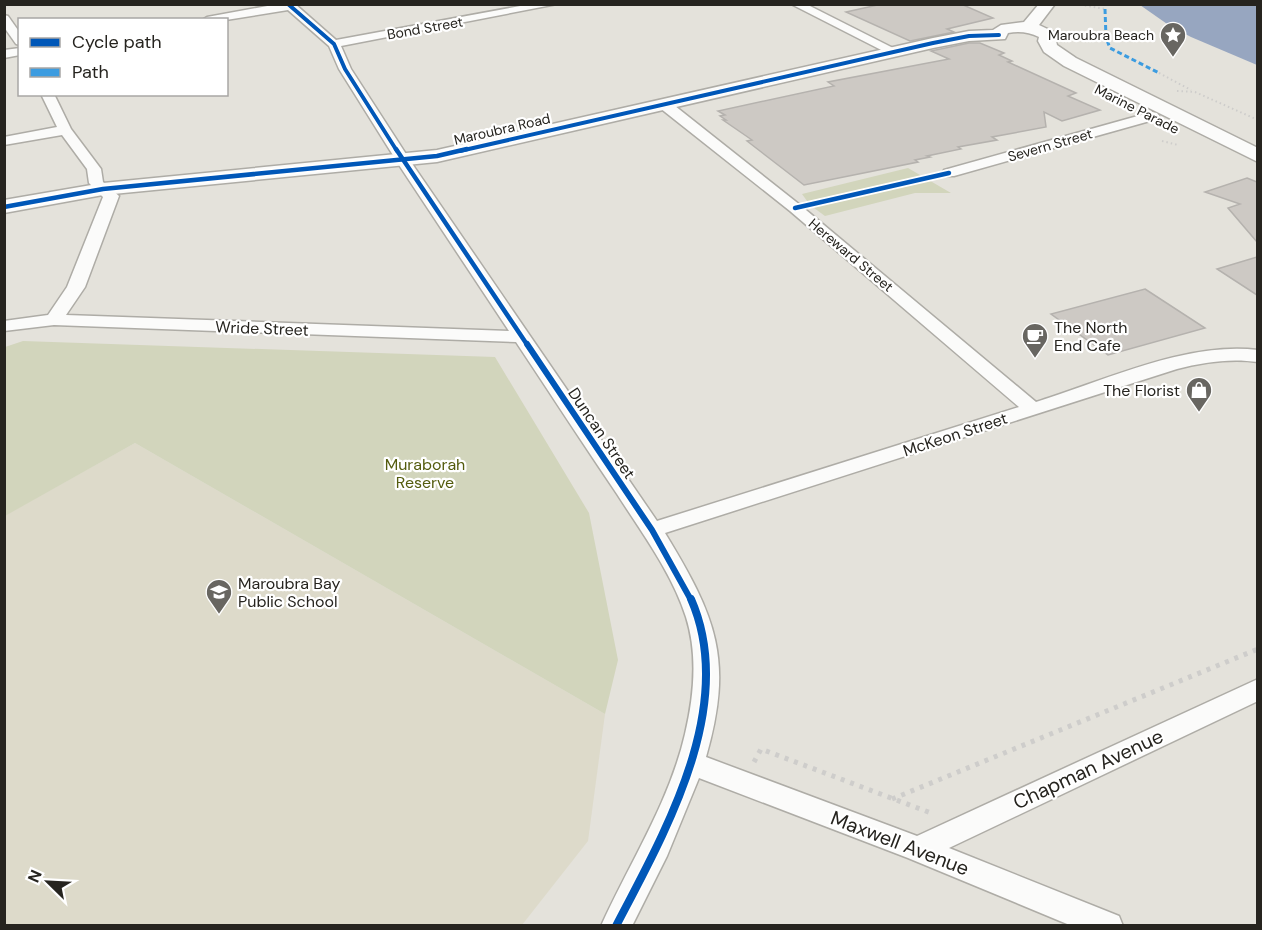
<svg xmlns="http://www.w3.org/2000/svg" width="1262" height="930" font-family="'DM Sans',sans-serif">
<rect width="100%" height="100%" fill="#e4e2db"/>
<!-- built -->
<path fill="#dddaca" d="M135,443L605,714L588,841L522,925H5L4,516Z"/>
<!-- green -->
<g fill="#d2d5bc">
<path d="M908,168L951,193H915L825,216L810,205L802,194Z"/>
<path d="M23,341L495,357L589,513L618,660L605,714L135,443L5,516V347Z"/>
</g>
<!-- water -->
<path fill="#97a6c0" d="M1140,5H1257V65L1191,37L1170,26Z"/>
<!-- building -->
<g fill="#cdc9c4" stroke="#b5b2ae" stroke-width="1.5">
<path d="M882,4H961L993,18L947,29L954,32L910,41L846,12Z"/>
<path d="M969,43H980L1004,53L999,55L1012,61L1008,62L1076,93L1068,96L1100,110L1062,121L1044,112L1046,127L992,137L997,140L958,147L961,149L927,156L930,157L915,160L918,162L804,185L747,141L752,140L723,120H726L720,116L725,115L718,111L834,86L828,82L949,59L931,51Z"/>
<path d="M1247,178L1257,182V242L1228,208L1240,204L1205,192Z"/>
<path d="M1257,257V295L1217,269Z"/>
<path d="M1145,289L1205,328L1108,355L1051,314Z"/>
</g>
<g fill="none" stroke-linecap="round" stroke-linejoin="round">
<!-- street casing -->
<g stroke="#aeaca6" stroke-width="3">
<g id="street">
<path d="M278,4H295L336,40L531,4H557L341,46L351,69L415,168L657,521L1019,407L790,211L660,108L658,105L660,102H670L800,205L1036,402C1104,381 1187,341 1258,350V362C1230,358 1204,362 1177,369L665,533C716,617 734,659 706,757L917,836L1258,679V701L949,848L1119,916L1123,926H1072L908,858L699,778L667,856L632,926H601C630,862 669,803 685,734C694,696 698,655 686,617C672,573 642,533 617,494C583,444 550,393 516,342L54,325L4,331V321L48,315L67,287L103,197L89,183L87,169L62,135L4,145V137L57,127L41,94H54L71,129L101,169L103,182L119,196L85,287L66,315L509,331L401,168L339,69L329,46L288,10L226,20H202L207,17Z"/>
<path d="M791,4H806L901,52L895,56L891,55Z"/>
<path d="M4,15L8,16L20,33V45L16,44L4,27Z"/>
<path d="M20,48V55L4,58V50Z"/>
<path d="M1152,112L1157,113L1159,116L1157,119L954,176H944L942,173L944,170Z"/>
</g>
</g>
<!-- secondary casing -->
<g stroke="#aeaca6" stroke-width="3">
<path id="secondary" d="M1039,4H1055L1039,25L1054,32L1057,45L1076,58L1258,148V162L1064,66L1044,52L1038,41L1039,37C1029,32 1019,31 1008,33L1005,39L969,41L933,48L437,162L103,195L4,213V200L103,183L437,150L933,38L969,31L993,30L1001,25L1024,22Z"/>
</g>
<!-- path-far1 -->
<g stroke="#cecdcb" stroke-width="2" stroke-dasharray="1.5 3" stroke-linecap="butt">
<path d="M1076,4L1105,9"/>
<path d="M1159,73L1191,90"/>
<path d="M1177,91L1195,92L1258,120"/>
<path d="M1162,141L1178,145"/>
</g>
<!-- path -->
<g stroke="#cecdcb" stroke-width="5" stroke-dasharray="4 6" stroke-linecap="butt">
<path d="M754,762L761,749L931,813"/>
<path d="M892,799L1258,649"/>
</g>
<!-- street -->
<use href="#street" fill="#fbfbfa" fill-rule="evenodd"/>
<!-- secondary -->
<use href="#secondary" fill="#fbfbfa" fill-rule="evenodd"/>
<!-- quiet -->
<path stroke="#3c9ce0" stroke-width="3" stroke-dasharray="5 3" stroke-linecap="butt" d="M1105,9L1106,38L1110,48L1159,73"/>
<!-- cycleway-far3 casing -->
<g stroke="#fff" stroke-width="6">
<g id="cycleway-far3">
<path d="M288,4L334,44L345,69L397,151"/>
<path d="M460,151L933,43L969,36L999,35"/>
</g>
</g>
<!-- cycleway-far2 casing -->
<g stroke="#fff" stroke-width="8">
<g id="cycleway-far2">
<path d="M396,149L528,346"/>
<path d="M4,207L103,189L437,156L467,149"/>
<path d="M795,208L949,173"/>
</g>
</g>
<!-- cycleway-far1 casing -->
<g stroke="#fff" stroke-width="10">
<path id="cycleway-far1" d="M527,344L652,530L691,600"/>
</g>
<!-- cycleway casing -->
<g stroke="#fff" stroke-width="11">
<path id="cycleway" d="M616,926C665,832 738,706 691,599"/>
</g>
<!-- cycleway-far3 -->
<use href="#cycleway-far3" stroke="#0057b8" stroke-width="4"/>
<!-- cycleway-far2 -->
<use href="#cycleway-far2" stroke="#0057b8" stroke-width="4.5"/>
<!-- cycleway-far1 -->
<use href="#cycleway-far1" stroke="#0057b8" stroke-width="6"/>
<!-- cycleway -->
<use href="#cycleway" stroke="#0057b8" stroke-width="8"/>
</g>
<!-- icons -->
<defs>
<g id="sight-pin" transform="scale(1.35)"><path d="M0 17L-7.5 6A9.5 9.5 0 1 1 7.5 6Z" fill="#686661" stroke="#fff"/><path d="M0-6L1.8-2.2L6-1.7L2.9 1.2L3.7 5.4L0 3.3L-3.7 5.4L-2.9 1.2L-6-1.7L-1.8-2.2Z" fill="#fff"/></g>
<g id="cafe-pin" transform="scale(1.35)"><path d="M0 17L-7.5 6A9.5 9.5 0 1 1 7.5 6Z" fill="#686661" stroke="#fff"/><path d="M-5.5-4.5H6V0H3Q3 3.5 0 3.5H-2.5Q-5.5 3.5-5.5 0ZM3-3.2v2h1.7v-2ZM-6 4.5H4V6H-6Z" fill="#fff"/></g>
<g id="shop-pin" transform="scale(1.35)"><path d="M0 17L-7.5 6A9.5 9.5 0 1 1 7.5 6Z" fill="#686661" stroke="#fff"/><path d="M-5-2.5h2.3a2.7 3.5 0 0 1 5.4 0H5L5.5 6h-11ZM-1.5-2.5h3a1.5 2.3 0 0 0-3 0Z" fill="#fff"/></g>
<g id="school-pin" transform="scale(1.35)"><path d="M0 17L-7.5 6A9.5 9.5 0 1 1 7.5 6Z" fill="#686661" stroke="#fff"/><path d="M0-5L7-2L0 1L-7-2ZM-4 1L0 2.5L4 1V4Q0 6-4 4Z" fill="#fff"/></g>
</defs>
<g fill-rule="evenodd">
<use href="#sight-pin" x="1173" y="35"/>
<use href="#cafe-pin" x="1035" y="336"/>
<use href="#shop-pin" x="1199" y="390"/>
<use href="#school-pin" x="219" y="592"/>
</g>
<g text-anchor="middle" stroke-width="4.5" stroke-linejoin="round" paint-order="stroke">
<!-- far-street labels -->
<g font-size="14" fill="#26241f" stroke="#fff">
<text transform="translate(425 28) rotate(-10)" y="5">Bond Street</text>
<text transform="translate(1137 109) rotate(27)" y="5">Marine Parade</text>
<text transform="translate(502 129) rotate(-13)" y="5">Maroubra Road</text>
<text transform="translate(1050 145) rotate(-16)" y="5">Severn Street</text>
<text transform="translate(851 255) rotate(40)" y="5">Hereward Street</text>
</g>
<!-- far-poi labels -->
<g font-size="14" fill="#26241f" stroke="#fff" text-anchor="end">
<text x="1154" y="40">Maroubra Beach</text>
</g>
<!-- poi labels -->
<g font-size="16" fill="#26241f" stroke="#fff" text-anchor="start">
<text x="1054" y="333">The North<tspan x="1054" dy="18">End Cafe</tspan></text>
<text x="1180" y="396" text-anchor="end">The Florist</text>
<text x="238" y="589">Maroubra Bay<tspan x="238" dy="18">Public School</tspan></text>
</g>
<!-- street labels -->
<g font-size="16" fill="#26241f" stroke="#fff">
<text transform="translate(262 328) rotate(2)" y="6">Wride Street</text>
<text transform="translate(602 433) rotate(56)" y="6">Duncan Street</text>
<text transform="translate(955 434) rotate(-18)" y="6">McKeon Street</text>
</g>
<!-- park labels -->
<g font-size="16" fill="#545c0e" stroke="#fff">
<text x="425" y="470">Muraborah<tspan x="425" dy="18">Reserve</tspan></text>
</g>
<!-- near-street labels -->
<g font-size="20" fill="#26241f" stroke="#fff">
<text transform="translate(1088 769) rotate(-25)" y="7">Chapman Avenue</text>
<text transform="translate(900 843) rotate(21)" y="7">Maxwell Avenue</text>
</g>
</g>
<!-- border -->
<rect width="1262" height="930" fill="none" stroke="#26241f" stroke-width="12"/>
<!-- legend -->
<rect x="18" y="18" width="210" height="78" fill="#ffffff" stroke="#a8a7a5" stroke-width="1.5"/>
<rect x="30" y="38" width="30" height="9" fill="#0057b8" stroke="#a8a7a5" stroke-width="1.5"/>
<text x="72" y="48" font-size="18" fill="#26241f">Cycle path</text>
<rect x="30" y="68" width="30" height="9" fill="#3c9ce0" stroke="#a8a7a5" stroke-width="1.5"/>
<text x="72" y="78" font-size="18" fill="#26241f">Path</text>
<!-- north arrow -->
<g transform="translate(48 882) rotate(294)" stroke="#ffffff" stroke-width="4.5" paint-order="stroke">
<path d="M0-4.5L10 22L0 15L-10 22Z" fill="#26241f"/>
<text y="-9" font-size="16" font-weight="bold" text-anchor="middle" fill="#26241f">N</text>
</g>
</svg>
